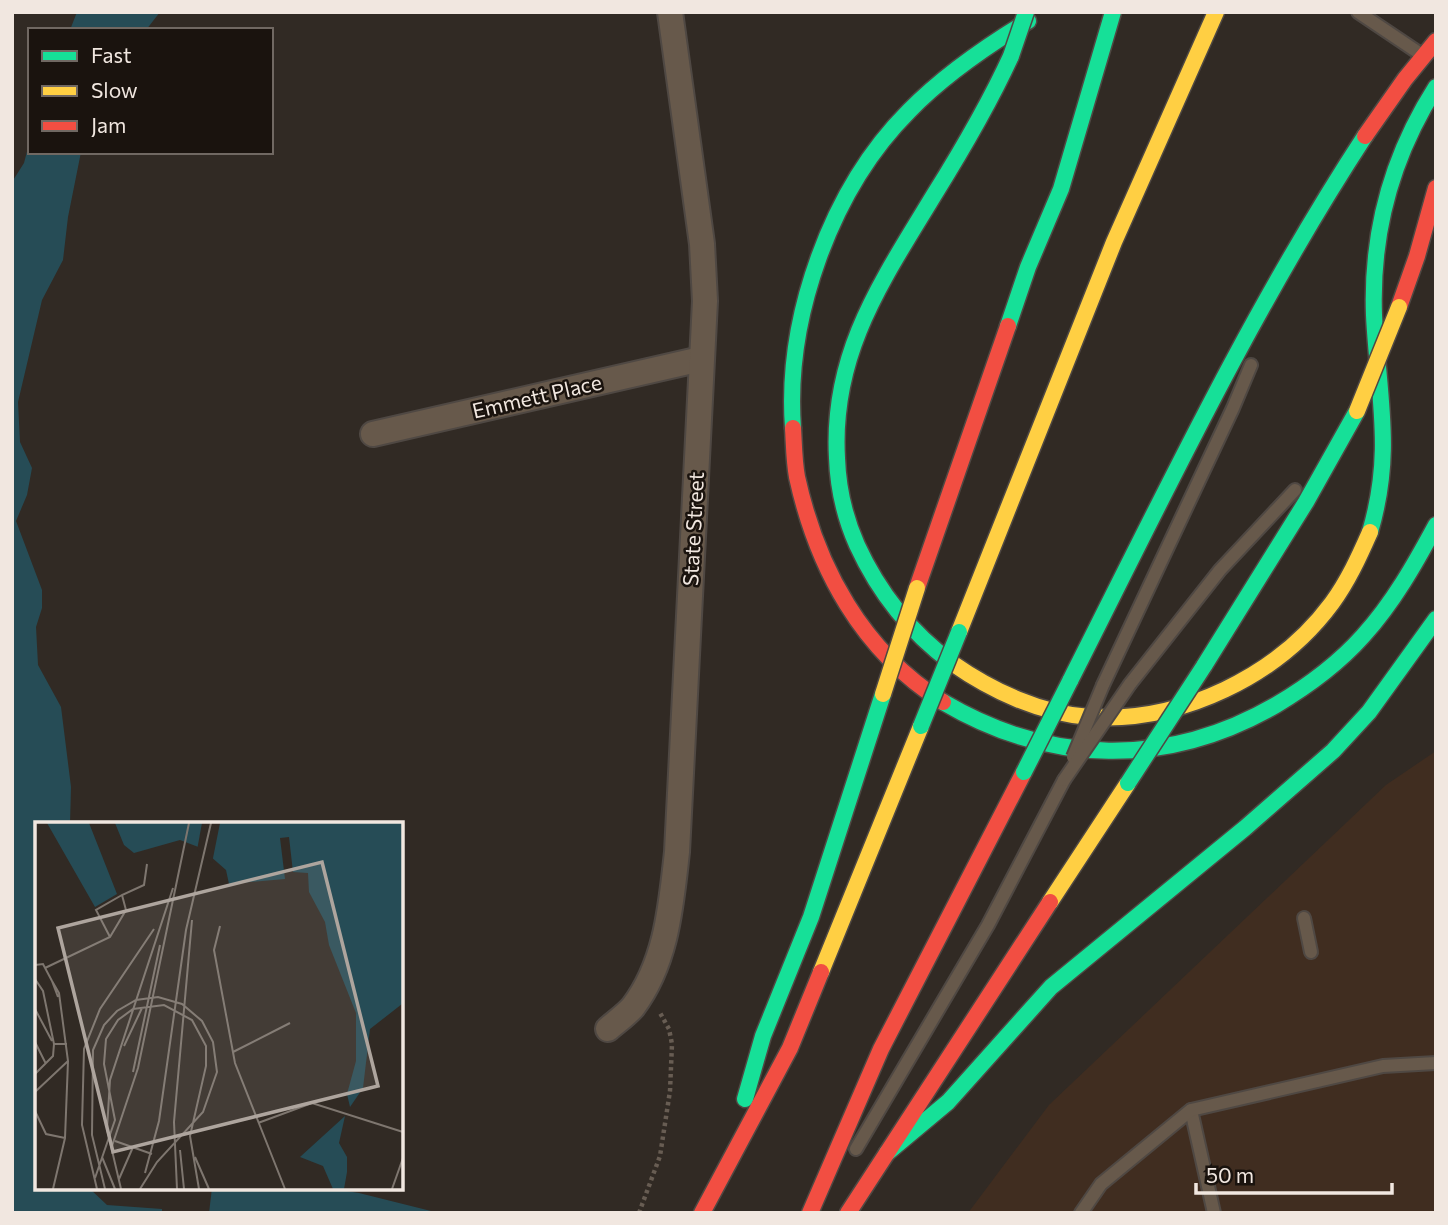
<svg xmlns="http://www.w3.org/2000/svg" width="1448" height="1225" font-family="Commissioner,sans-serif">
<rect width="100%" height="100%" fill="#312a24"/>
<!-- built -->
<path fill="#402d20" d="M1436,751V1213H968L1049,1105L1386,785Z"/>
<!-- water -->
<g fill="#264c56">
<path d="M77,12H160L146,30H70Z"/>
<path d="M30,140V152H81L68,217L63,260L42,300L18,402L20,442L32,468L27,495L16,521L42,590V608L36,627L38,665L61,707L71,787L70,824H37V1188H89L107,1205L162,1209V1213H12V182L24,163Z"/>
<path d="M212,1188H327L359,1193L439,1213H209Z"/>
</g>
<g fill="none" stroke-linecap="round" stroke-linejoin="round">
<!-- lane casing -->
<g stroke="#4f4843" stroke-width="16">
<g id="lane">
<path d="M1358,12L1419,53"/>
<path d="M1130,684L1220,570L1295,490"/>
<path d="M1103,685L1233,408L1251,365"/>
<path d="M1304,918L1311,952"/>
<path d="M1191,1110L1214,1213"/>
<path d="M856,1149L988,925L1064,780"/>
<path d="M1081,1213L1101,1184L1191,1110L1383,1066L1436,1063"/>
</g>
</g>
<!-- street casing -->
<g stroke="#4f4843" stroke-width="28">
<g id="street">
<path d="M373,434L701,359"/>
<path d="M608,1029C616,1022 626,1015 633,1007C667,962 671,905 677,852L705,301L702,244L670,12"/>
</g>
</g>
<!-- fast casing -->
<g stroke="#4f4843" stroke-width="19">
<g id="fast">
<path d="M1008,326L1028,267L1061,189L1113,12"/>
<path d="M793,428C785,318 831,189 909,111C944,75 985,47 1028,21"/>
<path d="M1370,532C1394,451 1378,396 1374,315C1371,233 1392,156 1436,87"/>
<path d="M952,663C910,632 879,593 857,545C845,518 838,488 837,458C831,353 882,281 934,195C962,150 989,104 1011,56"/>
<path d="M1204,666L1306,502L1357,411"/>
<path d="M1070,681C1163,497 1252,309 1365,136"/>
<path d="M943,702C1050,765 1167,768 1276,705C1308,686 1338,664 1363,636C1393,603 1415,564 1436,525"/>
<path d="M745,1099L763,1036L811,917L883,694"/>
<path d="M887,1153L948,1102L1051,987L1245,828L1333,751L1369,712L1436,619"/>
</g>
</g>
<!-- slow casing -->
<g stroke="#4f4843" stroke-width="19">
<g id="slow">
<path d="M959,632L1114,242L1216,12"/>
<path d="M952,663C992,691 1041,714 1090,717C1181,723 1278,676 1332,603C1348,581 1359,557 1370,532"/>
<path d="M1050,902L1128,783"/>
<path d="M821,972L921,726"/>
</g>
</g>
<!-- jam casing -->
<g stroke="#4f4843" stroke-width="19">
<g id="jam">
<path d="M1365,136L1405,79L1436,41"/>
<path d="M1399,307L1417,256L1436,188"/>
<path d="M793,428C794,444 794,461 797,477C817,568 862,651 943,702"/>
<path d="M917,588L1008,326"/>
<path d="M702,1213L790,1048L821,972"/>
<path d="M810,1213L881,1049L1024,772"/>
<path d="M848,1213L1050,902"/>
</g>
</g>
<!-- path -->
<path stroke="#685d53" stroke-width="4.5" stroke-dasharray="3.5 3.5" stroke-linecap="butt" d="M639,1213L660,1156L670,1091L672,1044L669,1029L659,1011"/>
<!-- lane -->
<use href="#lane" stroke="#67594b" stroke-width="12"/>
<!-- street -->
<use href="#street" stroke="#67594b" stroke-width="24"/>
<!-- fast -->
<use href="#fast" stroke="#16e098" stroke-width="16"/>
<!-- slow -->
<use href="#slow" stroke="#ffcf43" stroke-width="16"/>
<!-- jam -->
<use href="#jam" stroke="#f24e42" stroke-width="16"/>
<!-- lane-bridge casing -->
<g stroke="#4f4843" stroke-width="16" stroke-linecap="butt">
<g id="lane-bridge">
<path d="M1073,757L1103,685"/>
<path d="M1064,780L1130,684"/>
</g>
</g>
<!-- fast-bridge casing -->
<g stroke="#4f4843" stroke-width="19" stroke-linecap="butt">
<g id="fast-bridge">
<path d="M1011,56L1026,12"/>
<path d="M921,726L959,632"/>
<path d="M1024,772L1070,681"/>
<path d="M1128,783L1204,666"/>
</g>
</g>
<!-- slow-bridge casing -->
<g stroke="#4f4843" stroke-width="19" stroke-linecap="butt">
<g id="slow-bridge">
<path d="M1357,411L1399,307"/>
<path d="M883,694L917,588"/>
</g>
</g>
<!-- lane-bridge -->
<use href="#lane-bridge" stroke="#67594b" stroke-width="12"/>
<!-- fast-bridge -->
<use href="#fast-bridge" stroke="#16e098" stroke-width="16"/>
<!-- slow-bridge -->
<use href="#slow-bridge" stroke="#ffcf43" stroke-width="16"/>
</g>
<g text-anchor="middle" stroke-width="5" stroke-linejoin="round" paint-order="stroke">
<!-- street labels -->
<g font-size="21" fill="#f1e7e0" stroke="#1a130e">
<text transform="translate(537 397) rotate(-13)" y="7">Emmett Place</text>
<text transform="translate(694 529) rotate(-87)" y="7">State Street</text>
</g>
</g>
<!-- overview -->
<g transform="translate(35 822)">
<rect width="368" height="368" fill="#312a24"/>
<path d="M12,1H54L82,72L60,85ZM80,1H367V182L335,207L328,266L315,285L312,272L321,239V191L294,123L290,100L274,70L273,51L258,50L254,15L245,16L250,57L194,62L191,48L166,26L145,18L99,31L89,23ZM310,294L304,321L312,335V350L309,367H298L288,344L265,335Z" fill="#264c56"/>
<path d="M167,1H185L177,41L162,28Z" fill="#312a24"/>
<path fill="none" stroke="#7e766f" stroke-width="2" d="M185,104L179,128L200,241L250,367M75,115L61,88L87,73M0,143L8,142L17,159M10,146L75,115L91,88L87,73L109,63L112,42M0,157L8,169L19,222M0,187L17,219M0,220L11,242M89,224L107,186M198,230L255,201M98,250L125,123M0,252L18,234L19,222H32M0,270L33,239M0,289L11,312L30,316M223,301L277,281L368,310M80,319L117,332M77,324L103,246L154,1M145,328L149,367M67,335L80,367M160,335L174,367M110,351L124,299L151,108L176,1M60,356L80,298L69,242L71,217L83,198L98,187L129,183L157,198L171,224V244L155,314L164,367M84,357L98,325M18,367L30,316L33,239L24,171L17,159L23,175M62,367L47,303L49,227L65,187L119,107M70,367L57,313L58,228L69,203L82,189L101,178L123,175L147,182L167,199L178,220L182,250L168,290L122,340L105,367M86,367L72,307L75,258L138,66M142,367L139,300L157,98M357,367L368,336"/>
<path fill="#aea59e" fill-opacity="0.15" stroke="#aea59e" stroke-width="3.5" d="M287,40L343,264L78,330L23,106Z"/>
<rect width="368" height="368" fill="none" stroke="#f1e7e0" stroke-width="3.5"/>
</g>
<!-- border -->
<rect width="1448" height="1225" fill="none" stroke="#f1e7e0" stroke-width="28"/>
<!-- legend -->
<rect x="28" y="28" width="245" height="126" fill="#1a130e" stroke="#706862" stroke-width="2"/>
<rect x="42" y="51" width="35" height="10" fill="#16e098" stroke="#706862" stroke-width="2"/>
<text x="91" y="63" font-size="21" fill="#f1e7e0">Fast</text>
<rect x="42" y="86" width="35" height="10" fill="#ffcf43" stroke="#706862" stroke-width="2"/>
<text x="91" y="98" font-size="21" fill="#f1e7e0">Slow</text>
<rect x="42" y="121" width="35" height="10" fill="#f24e42" stroke="#706862" stroke-width="2"/>
<text x="91" y="133" font-size="21" fill="#f1e7e0">Jam</text>
<!-- scale -->
<path d="M1196 1183v10h196v-10" fill="none" stroke="#f1e7e0" stroke-width="3.5"/>
<text x="1206" y="1183" font-size="21" fill="#f1e7e0" stroke="#1a130e" stroke-width="5" paint-order="stroke">50 m</text>
</svg>
